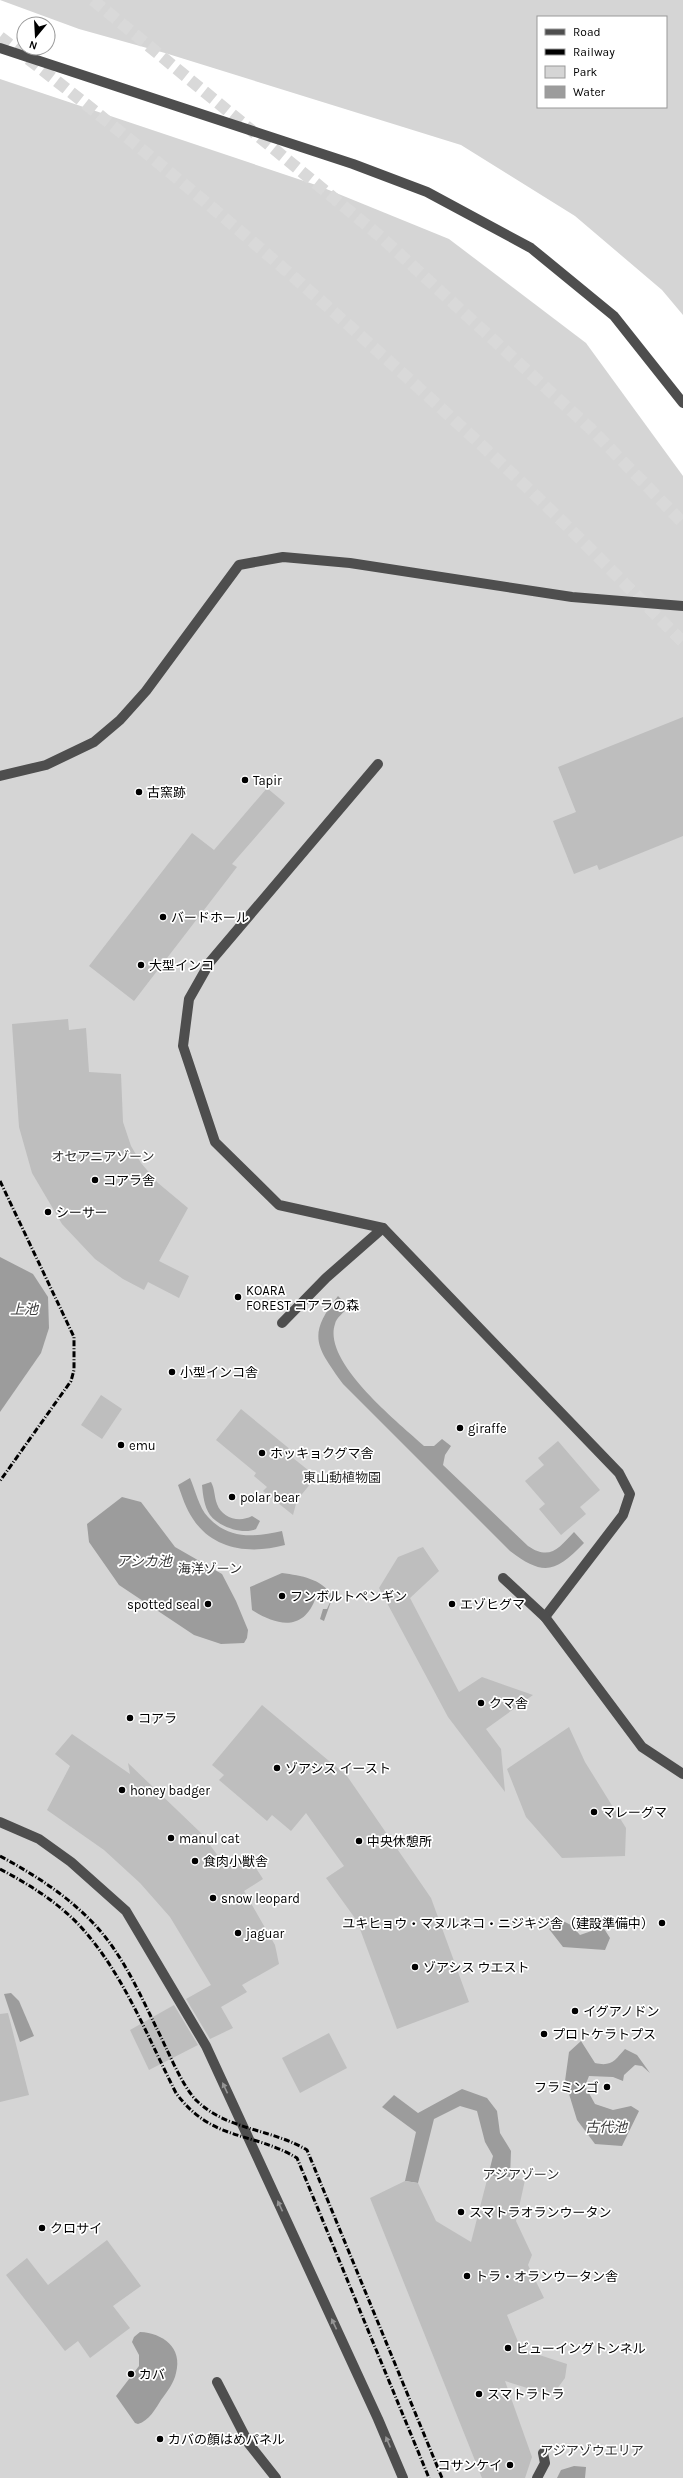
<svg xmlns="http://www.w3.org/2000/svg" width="683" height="2478" font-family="Karla,'Noto Sans JP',sans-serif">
<rect width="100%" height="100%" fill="#fff"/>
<!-- green -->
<g fill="#d5d5d5" fill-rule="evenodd">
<path d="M0,0H683V315L662,290L575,216L461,145L165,53L79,29ZM538,17H666V107H538Z"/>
<path d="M0,79L319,186L449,239L586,343L683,476V2478H0Z"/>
</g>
<!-- water -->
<g fill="#9c9c9c">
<path d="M0,1257L33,1274L48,1297L49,1328L41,1353L0,1412Z"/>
<path d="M338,1296L349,1307C344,1312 336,1318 335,1324C322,1362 398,1422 424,1446H434L442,1439L451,1446L445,1455L443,1465L528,1546C550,1561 559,1548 574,1532L584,1543C556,1572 544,1577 510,1551L343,1384C317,1347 306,1336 338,1296Z"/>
<path d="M190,1478C195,1489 199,1508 208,1517C229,1540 255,1537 282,1531L285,1545C252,1554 214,1551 193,1519C186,1509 182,1496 178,1485Z"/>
<path d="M211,1482C215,1489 214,1496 217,1504C222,1518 239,1523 252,1516L260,1521L256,1529C243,1535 219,1527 210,1515C204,1506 203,1495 202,1485Z"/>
<path d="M122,1497L141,1502L175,1547L222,1574L236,1601L248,1630L247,1638L244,1643L221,1644L194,1635L119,1585L89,1542L87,1524Z"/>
<path d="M282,1573C302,1576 320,1578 333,1596L324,1621L320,1619L323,1609H327L331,1600L325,1596L316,1597C304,1632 277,1626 252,1610L250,1587Z"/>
<path d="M561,1920L571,1925L580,1935L603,1927L610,1938L605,1950L563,1947L549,1929Z"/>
<path d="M11,1993L19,2001L34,2036L20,2042L4,1994Z"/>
<path d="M581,2041L595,2063C612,2067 615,2060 625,2049L637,2055L650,2073L642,2066L635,2065L624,2075L623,2081L613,2077L589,2076L585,2086L595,2104L613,2110L631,2106L639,2111L622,2146L595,2144L577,2120L565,2081L569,2052Z"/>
<path d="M462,2089L487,2098L497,2111L500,2133L511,2151L510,2177L488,2176L493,2156L485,2142L477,2111L460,2106L434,2119L418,2183L405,2181L416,2132L382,2107L394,2095L418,2113Z"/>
<path d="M140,2332C163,2333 183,2348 176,2373C174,2383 167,2392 161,2400C156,2408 149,2421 138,2424L135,2423L116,2396L139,2366V2355L132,2342L134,2337Z"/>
<path d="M574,2466L586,2467L585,2478H557L561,2470Z"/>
</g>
<!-- building -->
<g fill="#bebebe">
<path d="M683,717V836L599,870L597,865L574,874L553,821L576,812L558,767Z"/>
<path d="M267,788L285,803L232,864L237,867L134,1001L89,966L192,833L214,850Z"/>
<path d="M68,1019L69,1030L86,1028L89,1072L121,1074L123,1122L131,1146L141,1163L158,1183L188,1208L159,1261L189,1276L179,1298L148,1282L144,1290L123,1279L95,1259L62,1224L32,1173L19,1127L12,1024Z"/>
<path d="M101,1395L122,1409L102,1439L81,1425Z"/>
<path d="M241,1409L291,1450L288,1454L308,1470L304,1475L312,1482L297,1500L293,1515L263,1491L267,1487L254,1476L256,1473L216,1440Z"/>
<path d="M558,1441L600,1490L580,1507L586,1514L561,1535L539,1509L545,1504L525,1481L544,1465L538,1458Z"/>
<path d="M423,1547L439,1571L410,1598L459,1692L482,1677L533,1695L486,1729L501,1749L505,1792L448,1717L379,1588L398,1557Z"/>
<path d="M262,1705L347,1776L431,1898L469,2002L397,2029L357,1921L326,1878L344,1866L306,1813L291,1831L272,1815L267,1821L219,1780L224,1775L212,1765Z"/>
<path d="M569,1727L585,1762L626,1828L625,1856L562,1858L526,1817L507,1769Z"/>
<path d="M72,1734L130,1774L128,1763L201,1833L227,1868L247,1854L263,1879L244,1891L275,1945L279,1964L242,1985L247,1992L221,2007L233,2028L210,2039L186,1999L211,1985L170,1917L140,1883L104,1850L47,1810L70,1766L55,1754Z"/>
<path d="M174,2005L198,2045L149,2070L130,2030Z"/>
<path d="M8,2013L29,2095L0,2102V2014Z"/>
<path d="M329,2033L347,2068L300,2093L282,2058Z"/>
<path d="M488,2176L525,2180L516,2221L532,2255L528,2265L544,2298L507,2315L521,2349L567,2364L565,2378L554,2393H543L505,2381L532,2457L525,2478H482L370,2198L405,2181L418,2183L436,2221L471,2242Z"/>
<path d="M107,2240L141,2286L113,2306L130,2328L90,2358L78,2341L65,2351L6,2275L27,2258L48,2285Z"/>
</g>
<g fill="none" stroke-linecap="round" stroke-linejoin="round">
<!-- highway-tunnel -->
<g stroke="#d9d9d9" stroke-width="12" stroke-dasharray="12 6" stroke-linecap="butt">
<path d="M93,0L381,237L591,429L683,523"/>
<path d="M0,37C185,179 362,333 533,493C584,542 633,592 683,642"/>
</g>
<!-- minor -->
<g stroke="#4e4e4e" stroke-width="10">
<path d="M0,48L353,164L427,192L531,248L614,316L683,403"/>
<path d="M378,764L210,962L189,999L183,1046L215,1142L279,1205L383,1228L619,1473L630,1494L623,1515L545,1617"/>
<path d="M0,776L46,765L94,742L120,720L146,691L239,565L283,557L350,563L572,597L683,606"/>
<path d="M282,1323L326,1278L383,1228"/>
<path d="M503,1578L545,1617L642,1747L683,1774"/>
<path d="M0,1822L39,1839L71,1862L126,1911L206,2046L378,2419L403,2478"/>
<path d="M217,2382L249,2444L276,2478"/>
<path d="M537,2478L545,2463L543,2453"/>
</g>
<!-- rail -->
<g stroke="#000" stroke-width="3" stroke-dasharray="6 2 1 2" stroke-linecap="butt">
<path d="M0,1181L74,1337V1370L71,1381L0,1481"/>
<path d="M0,1856C35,1875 68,1896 95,1925C122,1954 139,1992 156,2027C166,2046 182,2087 197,2101C227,2130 272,2129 307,2150L442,2478"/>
<path d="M0,1869C32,1886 64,1906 87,1934C126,1980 149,2040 176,2093C212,2142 252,2131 297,2158L429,2478"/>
</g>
</g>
<!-- one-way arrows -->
<defs><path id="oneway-solid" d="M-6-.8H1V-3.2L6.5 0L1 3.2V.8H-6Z"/></defs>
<g fill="#959595">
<use href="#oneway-solid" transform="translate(225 2088) rotate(-115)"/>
<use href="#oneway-solid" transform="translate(280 2206) rotate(-115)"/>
<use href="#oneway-solid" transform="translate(334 2324) rotate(-115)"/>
<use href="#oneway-solid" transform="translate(388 2442) rotate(-113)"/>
</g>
<!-- markers -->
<g fill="#000" stroke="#fff" stroke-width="1.5">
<circle cx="245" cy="780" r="4"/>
<circle cx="139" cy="792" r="4"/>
<circle cx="163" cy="917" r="4"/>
<circle cx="141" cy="965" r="4"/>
<circle cx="95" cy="1180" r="4"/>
<circle cx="48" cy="1212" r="4"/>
<circle cx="238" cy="1297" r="4"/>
<circle cx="172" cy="1372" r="4"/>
<circle cx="460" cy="1428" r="4"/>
<circle cx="121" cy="1445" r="4"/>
<circle cx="262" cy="1453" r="4"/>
<circle cx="232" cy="1497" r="4"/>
<circle cx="282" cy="1596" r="4"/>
<circle cx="208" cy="1604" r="4"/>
<circle cx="452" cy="1604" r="4"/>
<circle cx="481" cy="1703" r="4"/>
<circle cx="130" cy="1718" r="4"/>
<circle cx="277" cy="1768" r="4"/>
<circle cx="122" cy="1790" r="4"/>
<circle cx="594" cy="1812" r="4"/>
<circle cx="171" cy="1838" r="4"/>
<circle cx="359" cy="1841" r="4"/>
<circle cx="195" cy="1861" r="4"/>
<circle cx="213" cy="1898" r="4"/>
<circle cx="662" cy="1923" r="4"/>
<circle cx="238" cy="1933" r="4"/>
<circle cx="415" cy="1967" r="4"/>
<circle cx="575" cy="2011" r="4"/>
<circle cx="544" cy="2034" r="4"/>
<circle cx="607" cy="2087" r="4"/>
<circle cx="461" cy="2212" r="4"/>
<circle cx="42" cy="2228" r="4"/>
<circle cx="467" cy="2276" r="4"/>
<circle cx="508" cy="2348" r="4"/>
<circle cx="131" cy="2374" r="4"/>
<circle cx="479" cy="2394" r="4"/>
<circle cx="160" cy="2439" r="4"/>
<circle cx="510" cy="2465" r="4"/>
</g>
<g text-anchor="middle" stroke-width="3.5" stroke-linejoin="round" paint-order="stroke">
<!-- poi labels -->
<g font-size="13" fill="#000" stroke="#fff" text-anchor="start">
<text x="253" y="785">Tapir</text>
<text x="147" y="797">古窯跡</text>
<text x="171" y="922">バードホール</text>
<text x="149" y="970">大型インコ</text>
<text x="103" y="1185">コアラ舎</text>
<text x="56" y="1217">シーサー</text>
<text x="246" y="1295">KOARA<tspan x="246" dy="15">FOREST コアラの森</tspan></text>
<text x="180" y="1377">小型インコ舎</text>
<text x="468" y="1433">giraffe</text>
<text x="129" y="1450">emu</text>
<text x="270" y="1458">ホッキョクグマ舎</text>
<text x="240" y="1502">polar bear</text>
<text x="290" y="1601">フンボルトペンギン</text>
<text x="200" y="1609" text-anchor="end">spotted seal</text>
<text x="460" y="1609">エゾヒグマ</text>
<text x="489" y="1708">クマ舎</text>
<text x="138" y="1723">コアラ</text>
<text x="285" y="1773">ゾアシス イースト</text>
<text x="130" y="1795">honey badger</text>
<text x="602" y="1817">マレーグマ</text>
<text x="179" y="1843">manul cat</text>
<text x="367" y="1846">中央休憩所</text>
<text x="203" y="1866">食肉小獣舎</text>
<text x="221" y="1903">snow leopard</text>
<text x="654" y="1928" text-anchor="end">ユキヒョウ・マヌルネコ・ニジキジ舎（建設準備中）</text>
<text x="246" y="1938">jaguar</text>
<text x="423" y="1972">ゾアシス ウエスト</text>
<text x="583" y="2016">イグアノドン</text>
<text x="552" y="2039">プロトケラトプス</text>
<text x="599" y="2092" text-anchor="end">フラミンゴ</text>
<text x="469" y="2217">スマトラオランウータン</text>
<text x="50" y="2233">クロサイ</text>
<text x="475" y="2281">トラ・オランウータン舎</text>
<text x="516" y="2353">ビューイングトンネル</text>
<text x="139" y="2379">カバ</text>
<text x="487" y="2399">スマトラトラ</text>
<text x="168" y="2444">カバの顔はめパネル</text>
<text x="502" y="2470" text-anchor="end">コサンケイ</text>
</g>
<!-- park labels -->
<g font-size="13" fill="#2c2c2c" stroke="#fff">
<text x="103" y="1161">オセアニアゾーン</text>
<text x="342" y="1482">東山動植物園</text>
<text x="210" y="1573">海洋ゾーン</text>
<text x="521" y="2179">アジアゾーン</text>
<text x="592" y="2455">アジアゾウエリア</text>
</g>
<!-- water labels -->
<g font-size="14" font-style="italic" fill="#3d3d3d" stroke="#fff">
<text x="24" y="1314">上池</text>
<text x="144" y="1566">アシカ池</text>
<text x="606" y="2132">古代池</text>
</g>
</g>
<!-- legend -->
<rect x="537" y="16" width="130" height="92" fill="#ffffff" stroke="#999999"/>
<rect x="545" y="29" width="20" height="6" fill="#4e4e4e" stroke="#999999"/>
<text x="573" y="36" font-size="12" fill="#000000">Road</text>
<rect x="545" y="49" width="20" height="6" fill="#000000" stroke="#999999"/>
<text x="573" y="56" font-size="12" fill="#000000">Railway</text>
<rect x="545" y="66" width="20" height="12" fill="#d5d5d5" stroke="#999999"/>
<text x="573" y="76" font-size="12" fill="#000000">Park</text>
<rect x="545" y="86" width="20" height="12" fill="#9c9c9c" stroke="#999999"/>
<text x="573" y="96" font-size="12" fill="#000000">Water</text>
<!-- north arrow -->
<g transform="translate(36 36) rotate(198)"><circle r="19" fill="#ffffff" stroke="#999999"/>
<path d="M0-3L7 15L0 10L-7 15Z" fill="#000000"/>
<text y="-6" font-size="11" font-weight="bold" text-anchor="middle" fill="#000000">N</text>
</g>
</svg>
